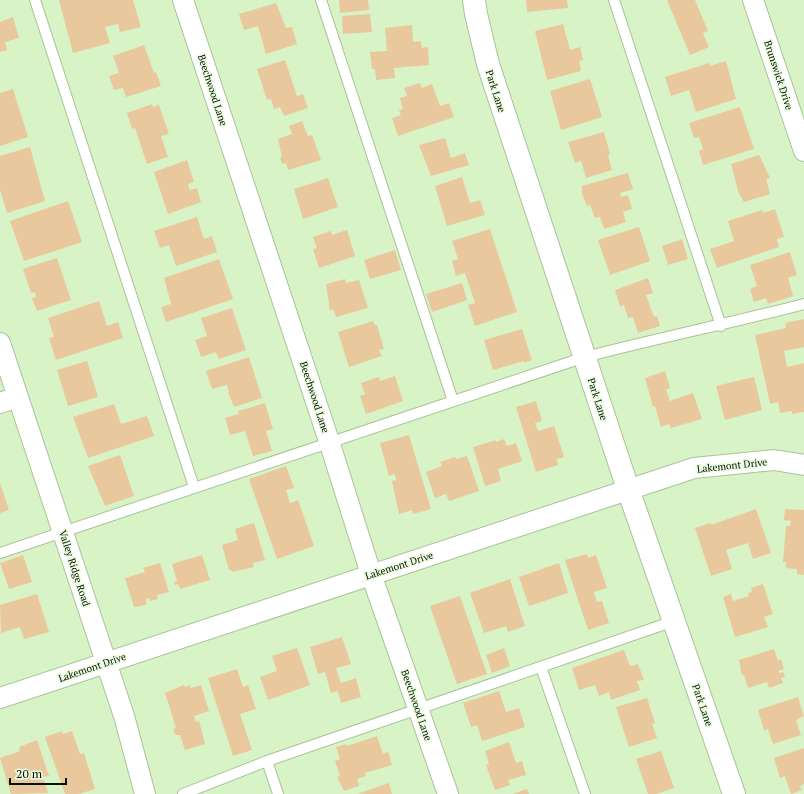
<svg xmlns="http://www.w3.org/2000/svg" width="804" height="794" font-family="'PT Serif',serif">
<rect width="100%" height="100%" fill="#d8f4c7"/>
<!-- building -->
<g fill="#e9c89e">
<path d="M59,0H133L141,27L120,32L118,24L105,27L110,43L73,53Z"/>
<path d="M339,0H368L369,10L340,13Z"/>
<path d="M526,0H567L568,8L527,12Z"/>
<path d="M667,0H695L708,31L703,33L709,47L690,55Z"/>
<path d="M276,3L286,28L292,27L297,44L266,54L258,26L244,30L239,14Z"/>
<path d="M370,14L372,32L343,34L342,16Z"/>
<path d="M13,17L19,38L5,42L7,50L0,52V22Z"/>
<path d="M563,24L570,50L580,47L583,60L579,61L581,71L547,80L535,31Z"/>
<path d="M412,25L413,42L421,41L422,48L428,47L429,65L394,68L395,78L376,80L375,69H372L370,52L387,51L385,28Z"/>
<path d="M144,45L154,73L156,72L161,86L126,97L123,88L114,90L109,76L119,73L113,56Z"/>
<path d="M285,60L297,96L303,94L308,108L284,116L280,107L274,109L271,99L267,100L257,69Z"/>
<path d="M726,61L736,99L696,112L689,90L671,96L665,77L709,63L710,66Z"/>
<path d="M590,79L602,117L561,130L550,91Z"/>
<path d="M420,83L422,88L432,84L440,106L449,103L454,117L398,136L392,118L401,115L399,110L403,109L400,98L407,96L404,88Z"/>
<path d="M13,89L28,137L0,146V93Z"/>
<path d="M152,104L153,107L159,105L169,134L161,136L168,157L147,164L135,128L132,129L127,113Z"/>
<path d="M740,107L754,149L703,165L699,151L703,149L699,137L694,138L689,123Z"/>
<path d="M302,121L308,136L312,135L321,160L288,170L286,163L282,164L280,157H282L278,139L292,134L289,126Z"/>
<path d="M604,132L610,154L608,155L612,170L586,178L581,161L575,163L568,142Z"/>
<path d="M445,138L451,158L465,153L469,165L431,176L419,145Z"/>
<path d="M30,147L45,201L7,213L0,190V156Z"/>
<path d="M759,155L770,178L766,179L770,194L744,202L739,194L731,164Z"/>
<path d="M187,160L194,182L188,184L190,190L197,188L201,202L168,214L154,172Z"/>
<path d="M628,173L633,189L620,193L621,197L628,195L632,209L623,212L626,222L604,229L600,217L595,218L590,205L587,206L582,194V186Z"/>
<path d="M462,177L470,203L480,200L485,215L447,226L435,186Z"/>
<path d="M328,178L338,207L303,219L294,189Z"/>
<path d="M68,201L82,242L24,261L10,221Z"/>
<path d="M775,209L784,237L777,239L779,247L717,268L710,249L734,241L728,221L762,210L763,213Z"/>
<path d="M197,217L204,239L212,236L217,252L176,266L169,245L160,248L154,231Z"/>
<path d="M639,227L650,261L610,275L598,240Z"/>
<path d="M490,229L517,312L475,326L468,305L475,303L465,273L456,276L452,261L458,259L452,241Z"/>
<path d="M347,230L355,256L319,268L313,249L317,248L313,237L331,231L332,235Z"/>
<path d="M682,239L688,259L668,265L662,246Z"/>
<path d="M395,250L401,270L370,279L364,260Z"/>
<path d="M790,252L797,275L788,278L793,296L768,304L766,298L754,302L750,289L757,286L750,265Z"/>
<path d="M57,258L71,300L37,311L32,298L36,297L35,292L31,293L23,269Z"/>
<path d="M219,259L233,299L166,322L161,307L171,304L164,278Z"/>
<path d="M648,278L653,293L646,295L654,317L657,316L660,326L638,333L633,317L628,318L624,305L620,306L615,290Z"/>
<path d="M345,279L346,283L359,280L368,308L336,317L333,309L330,311L326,284Z"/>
<path d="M462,283L467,300L432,312L426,294Z"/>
<path d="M99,301L107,326L118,322L123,338L56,360L49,338L54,337L48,318Z"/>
<path d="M232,308L246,350L219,359L216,352L201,357L195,340L207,336L201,318Z"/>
<path d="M804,319V347L784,351L787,367L804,363V412L792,414V411L780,413L778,402L770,404L755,335L786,328L785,323Z"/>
<path d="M373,321L375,325H377L384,349L379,350L382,356L349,367L338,332Z"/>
<path d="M522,329L532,360L524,363V361L493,370L484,340Z"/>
<path d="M249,357L262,398L234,407L228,392H229L227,385L212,389L206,371Z"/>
<path d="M87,361L98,397L68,406L57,370Z"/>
<path d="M665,371L670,388L666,390L670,401L693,393L702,419L671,428L669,424L661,427L655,406L653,407L645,378Z"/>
<path d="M395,376L403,401L366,414L360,396L365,394L361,383L379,377L380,381Z"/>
<path d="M754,377L762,410L725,420L716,386Z"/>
<path d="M536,401L542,421L535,423L538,431L554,426L564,457L557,459L558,465L536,472L516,407Z"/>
<path d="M265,403L273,429L266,431L272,451L253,456L245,431L230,435L225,418L239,414L238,411Z"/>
<path d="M114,404L121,424L147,416L154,436L88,458L73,417Z"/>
<path d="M409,435L431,509L413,514L412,510L399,514L392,481L396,480L395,474L389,476L380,443Z"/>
<path d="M504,439L507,446L516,443L522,461L498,469L501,481L485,486L473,447L496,440V442Z"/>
<path d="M120,455L134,496L105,506L88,466Z"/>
<path d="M467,456L479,491L449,501L446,494L435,498L426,472L442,466L440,462L455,457L456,459Z"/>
<path d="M286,466L294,488L286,490L290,503L298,500L314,546L277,559L249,479Z"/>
<path d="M0,483L9,510L0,513Z"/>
<path d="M756,509L771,553L753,559L748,543L726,550L732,569L711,576L695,528L710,523L711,525Z"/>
<path d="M785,509L804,510V575L797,574V569L786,568V562H783L786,526H790L791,521L784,520Z"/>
<path d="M254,523L265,560L253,563L254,567L232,572L231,570H229L222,545L238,540L235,529Z"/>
<path d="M587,554L588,558L596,555L607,588L594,592L597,602L602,601L609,623L588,630L565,560Z"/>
<path d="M23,555L32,582L9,589L0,563Z"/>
<path d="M202,555L210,580L180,589L178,584L175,585L174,582L177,581L172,564Z"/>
<path d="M160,563L169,592L157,595L158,599L150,601L149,598L146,599V605L134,607L125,578L145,572L143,568Z"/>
<path d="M559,563L568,593L529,606L519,577Z"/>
<path d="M510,579L525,626L508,632L506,626L484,633L470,593Z"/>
<path d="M763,584L773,614L764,617L768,627L735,637L723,597L731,594L733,601L749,596L748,593L752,592L751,588Z"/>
<path d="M37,594L49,632L24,639L20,627L1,633L0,605Z"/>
<path d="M460,596L487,674L457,684L430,606Z"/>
<path d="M342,637L351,664L336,668L341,683L356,678L361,697L341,703L338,691L331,693L325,672L318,674L310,647Z"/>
<path d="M297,648L310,685L268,700L260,677L277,671L272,656Z"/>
<path d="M504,648L510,666L492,673L486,655Z"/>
<path d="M774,649L778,661L781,659L784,669L778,671L779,673L783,672L785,677L781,678L783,683L769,688L767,682L748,688L744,675L742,676L739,660Z"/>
<path d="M624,650L630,666L638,664L644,680L637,681L640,690L611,700L609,692L599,696L595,685L579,690L572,668Z"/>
<path d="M237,669L243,687L248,685L256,709L240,714L252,750L233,756L208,678Z"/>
<path d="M184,685L185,687L190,685L191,688L201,685L209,711L194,716L196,722L199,721L205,744L185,750L180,735H176L173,729L176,728L165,693Z"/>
<path d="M499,691L506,712L519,708L525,727L482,741L477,725L471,727L463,703Z"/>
<path d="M798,697L804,716L796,720L801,735L773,744L768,729L764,730L758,710Z"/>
<path d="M647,698L655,723L652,724L657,738L629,747L616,707Z"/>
<path d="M62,731L63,734L72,731L80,754L84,753L95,789L79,794H65L45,737Z"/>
<path d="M377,736L383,754L388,752L392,765L365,773L366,776L357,779L359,786L344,791L337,777L340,776L335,761L340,759L336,747L346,744L347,746Z"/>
<path d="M37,740L49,776L43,777L48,793L11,794L0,758L20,751L19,747Z"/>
<path d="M509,742L516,763L522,761L526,775L508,780L510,785L495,790L486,765L489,764L485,751Z"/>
<path d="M804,748V784L800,786L802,790L791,794L785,776L780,778L774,758Z"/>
<path d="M661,751L674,788L656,794H648L636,759Z"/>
<path d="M389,783L392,794H357Z"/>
<path d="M527,789L529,794H512Z"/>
</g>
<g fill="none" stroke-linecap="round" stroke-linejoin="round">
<!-- service casing -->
<g stroke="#a8c398" stroke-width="12">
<g id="service">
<path d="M35,0L194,487"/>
<path d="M321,0L453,401"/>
<path d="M614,0L721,326"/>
<path d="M0,553L585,357C658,338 731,323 804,304"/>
<path d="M541,667L585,794"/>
<path d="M267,761L278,794"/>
<path d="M183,794L267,761L674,621"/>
</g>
</g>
<!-- minor casing -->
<g stroke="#a8c398" stroke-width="22">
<g id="minor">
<path d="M183,0L329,441L371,574L448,794"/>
<path d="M753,0L804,151"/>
<path d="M0,343L124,716L145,794"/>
<path d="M0,403L17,397"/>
<path d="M0,698L694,468L774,460L804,465"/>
</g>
</g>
<!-- tertiary casing -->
<g stroke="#a8c398" stroke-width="24">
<path id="tertiary" d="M474,0L476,14L488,64L628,489L734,794"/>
</g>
<!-- service -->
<use href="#service" stroke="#fff" stroke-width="10"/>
<!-- minor -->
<use href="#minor" stroke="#fff" stroke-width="20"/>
<!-- tertiary -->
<use href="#tertiary" stroke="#fff" stroke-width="22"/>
</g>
<g text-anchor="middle" stroke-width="3.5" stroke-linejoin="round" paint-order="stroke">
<!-- street labels -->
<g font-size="10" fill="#070f03" stroke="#ecfde2">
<text transform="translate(779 75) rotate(72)" y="4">Brunswick Drive</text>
<text transform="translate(213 90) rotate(72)" y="4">Beechwood Lane</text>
<text transform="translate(496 91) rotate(72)" y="4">Park Lane</text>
<text transform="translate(315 397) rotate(72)" y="4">Beechwood Lane</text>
<text transform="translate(598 399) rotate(72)" y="4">Park Lane</text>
<text transform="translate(732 465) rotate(-6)" y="4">Lakemont Drive</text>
<text transform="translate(399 565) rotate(-18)" y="4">Lakemont Drive</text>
<text transform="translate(75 568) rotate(72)" y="4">Valley Ridge Road</text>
<text transform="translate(92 667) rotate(-19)" y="4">Lakemont Drive</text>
<text transform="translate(417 705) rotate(71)" y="4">Beechwood Lane</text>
<text transform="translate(703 705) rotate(71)" y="4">Park Lane</text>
</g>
</g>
<!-- scale -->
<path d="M10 778v6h56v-6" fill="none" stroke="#070f03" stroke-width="2"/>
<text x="16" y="778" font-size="12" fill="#070f03" stroke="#ecfde2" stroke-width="3" paint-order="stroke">20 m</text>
</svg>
